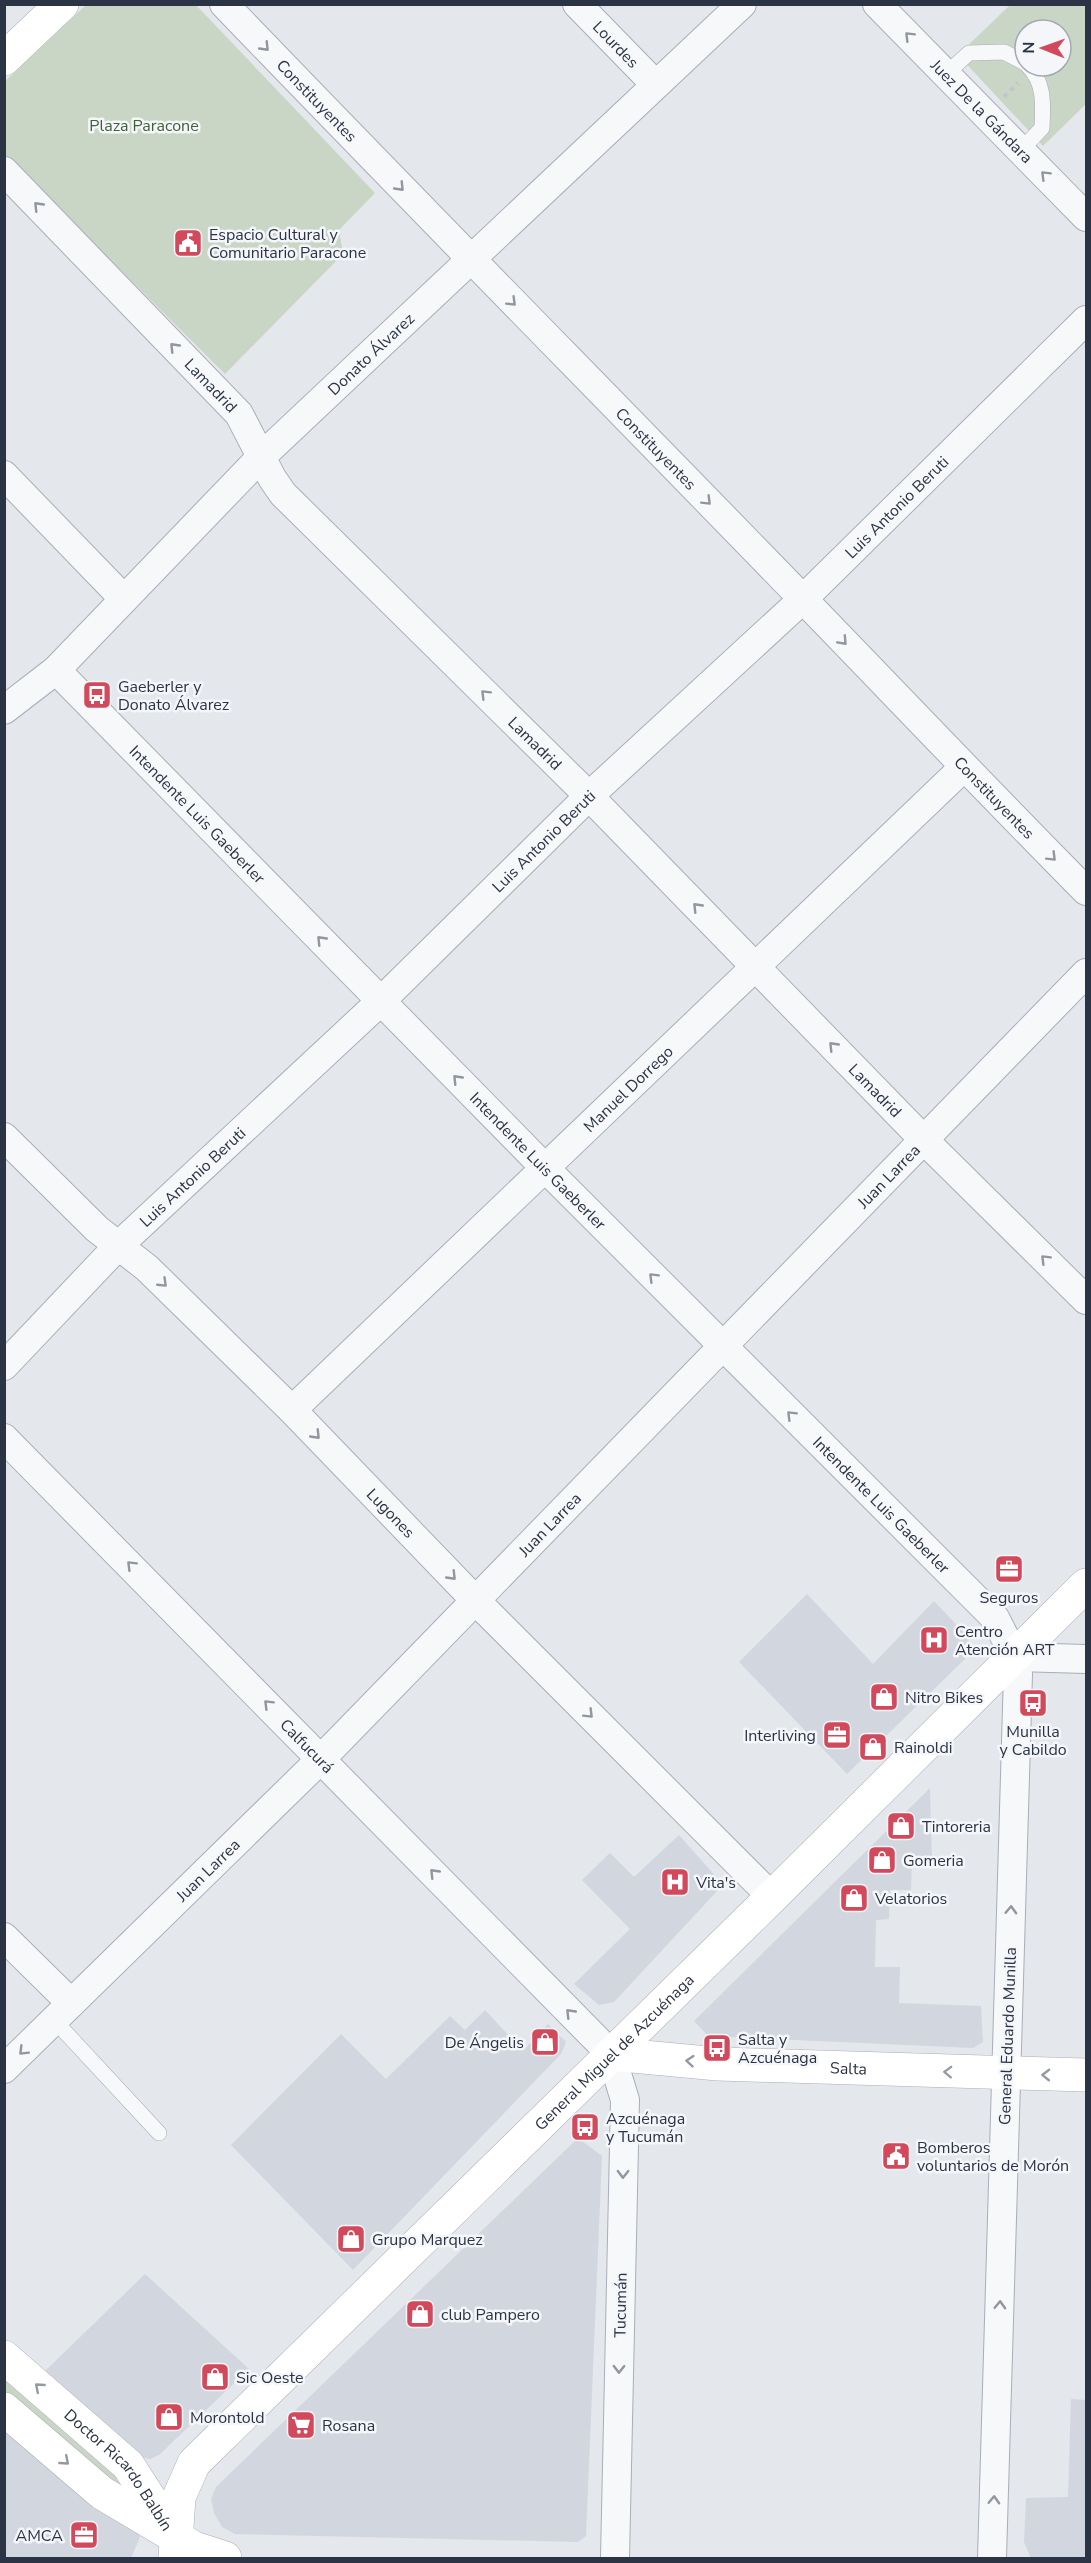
<svg xmlns="http://www.w3.org/2000/svg" width="1091" height="2563" font-family="'Nunito Sans',sans-serif">
<rect width="100%" height="100%" fill="#e4e7ec"/>
<!-- built -->
<g fill="#d2d6de">
<path d="M807,1594L873,1664L934,1601L968,1637L965,1659L847,1774L739,1662Z"/>
<path d="M930,1788L932,1861H912L911,1890H890L889,1919L876,1920L875,1967H900L899,2003L981,2006L983,2042L973,2048L708,2036L694,2021Z"/>
<path d="M679,1835L717,1878L718,1890L614,2002L599,2005L574,1984L630,1929L582,1880L610,1853L634,1877Z"/>
<path d="M485,2010L523,2051L548,2024L566,2042L561,2054L353,2270L231,2145L341,2034L386,2079L450,2016L465,2030Z"/>
<path d="M578,2138L602,2156L586,2536L578,2542L235,2534L222,2527L214,2513L211,2499L216,2487Z"/>
<path d="M145,2274L249,2369L159,2455L150,2459L141,2457L45,2371Z"/>
<path d="M1071,2399L1086,2400V2558H1031L1024,2542L1026,2498L1068,2497Z"/>
<path d="M4,2411L137,2528L140,2537L131,2558H5Z"/>
</g>
<!-- green -->
<g fill="#c9d6c5" fill-rule="evenodd">
<path d="M86,5H196L375,193L339,230L343,254L225,374L5,155L4,82Z"/>
<path d="M1010,5H1086V104L1043,146L958,55ZM1025,30H1061V66H1025Z"/>
<path d="M5,2373L112,2468L120,2481L119,2485L100,2478L5,2393Z"/>
</g>
<g fill="none" stroke-linecap="round" stroke-linejoin="round">
<!-- lane casing -->
<g stroke="#a9aeb7" stroke-width="16">
<g id="lane">
<path d="M946,74L969,53L1004,52L1025,63"/>
<path d="M1021,150L1042,128C1043,105 1045,83 1028,66"/>
<path d="M54,2020L159,2133"/>
</g>
</g>
<!-- street casing -->
<g stroke="#a9aeb7" stroke-width="30">
<g id="street">
<path id="s1" d="M224,4C415,203 609,399 801,597C896,695 990,794 1086,891"/>
<path id="s2" d="M577,4L655,84"/>
<path id="s3" d="M877,4L1086,217"/>
<path id="s4" d="M4,171L239,414L272,478L283,494L589,796L923,1139L1086,1300"/>
<path d="M4,475L124,599"/>
<path id="s5" d="M56,670L545,1168L995,1618L1015,1657L1018,1674L992,2558"/>
<path id="s6" d="M4,710L56,670L261,457L742,4"/>
<path id="s7" d="M4,1137L97,1229L147,1268L292,1410L476,1601L772,1897"/>
<path id="s8" d="M4,1366L117,1247L381,1001L589,796L803,599L1086,320"/>
<path id="s9" d="M292,1410L963,768"/>
<path id="s10" d="M4,1438L611,2054L625,2100L615,2558"/>
<path d="M1015,1657L1086,1659"/>
<path d="M4,1937L71,2003"/>
<path id="s11" d="M4,2069L322,1758L1086,973"/>
</g>
</g>
<!-- secondary casing -->
<g stroke="#a9aeb7" stroke-width="34">
<g id="secondary">
<path d="M4,59L62,4"/>
<path id="s12" d="M611,2054L718,2064L1086,2075"/>
<path id="s13" d="M4,2357L128,2465L171,2532"/>
<path d="M4,2409L102,2493L194,2548L225,2558"/>
<path id="s14" d="M175,2558L179,2497L194,2463L772,1897L1086,1585"/>
</g>
</g>
<!-- path -->
<path stroke="#c2c5cb" stroke-width="4" stroke-dasharray="4.5 4.5" stroke-linecap="butt" d="M1004,97L1018,83"/>
<!-- lane -->
<use href="#lane" stroke="#f7f8fa" stroke-width="15"/>
<!-- street -->
<use href="#street" stroke="#f7f8fa" stroke-width="28"/>
<!-- secondary -->
<use href="#secondary" stroke="#fff" stroke-width="33"/>
</g>
<!-- one-way arrows -->
<defs><path id="oneway-chevron" d="M-2-3.5L2.5 0L-2 3.5" fill="none" stroke-width="1.6" stroke-linecap="round" stroke-linejoin="round" transform="scale(1.5)"/></defs>
<g stroke="#9196a0">
<use href="#oneway-chevron" transform="translate(909 36) rotate(-135)"/>
<use href="#oneway-chevron" transform="translate(265 47) rotate(46)"/>
<use href="#oneway-chevron" transform="translate(1045 175) rotate(-135)"/>
<use href="#oneway-chevron" transform="translate(400 187) rotate(46)"/>
<use href="#oneway-chevron" transform="translate(38 206) rotate(-134)"/>
<use href="#oneway-chevron" transform="translate(512 302) rotate(45)"/>
<use href="#oneway-chevron" transform="translate(174 347) rotate(-134)"/>
<use href="#oneway-chevron" transform="translate(707 501) rotate(45)"/>
<use href="#oneway-chevron" transform="translate(843 641) rotate(47)"/>
<use href="#oneway-chevron" transform="translate(485 694) rotate(-135)"/>
<use href="#oneway-chevron" transform="translate(1052 857) rotate(45)"/>
<use href="#oneway-chevron" transform="translate(697 907) rotate(-134)"/>
<use href="#oneway-chevron" transform="translate(321 940) rotate(-134)"/>
<use href="#oneway-chevron" transform="translate(833 1046) rotate(-134)"/>
<use href="#oneway-chevron" transform="translate(457 1079) rotate(-134)"/>
<use href="#oneway-chevron" transform="translate(1045 1259) rotate(-135)"/>
<use href="#oneway-chevron" transform="translate(653 1277) rotate(-135)"/>
<use href="#oneway-chevron" transform="translate(163 1283) rotate(44)"/>
<use href="#oneway-chevron" transform="translate(791 1415) rotate(-135)"/>
<use href="#oneway-chevron" transform="translate(316 1435) rotate(46)"/>
<use href="#oneway-chevron" transform="translate(131 1565) rotate(-135)"/>
<use href="#oneway-chevron" transform="translate(452 1576) rotate(46)"/>
<use href="#oneway-chevron" transform="translate(268 1704) rotate(-135)"/>
<use href="#oneway-chevron" transform="translate(589 1714) rotate(45)"/>
<use href="#oneway-chevron" transform="translate(434 1873) rotate(-134)"/>
<use href="#oneway-chevron" transform="translate(1011 1910) rotate(-88)"/>
<use href="#oneway-chevron" transform="translate(570 2013) rotate(-134)"/>
<use href="#oneway-chevron" transform="translate(23 2051) rotate(135)"/>
<use href="#oneway-chevron" transform="translate(623 2174) rotate(91)"/>
<use href="#oneway-chevron" transform="translate(1000 2305) rotate(-88)"/>
<use href="#oneway-chevron" transform="translate(619 2369) rotate(91)"/>
<use href="#oneway-chevron" transform="translate(994 2500) rotate(-88)"/>
</g>
<g stroke="#959aa2">
<use href="#oneway-chevron" transform="translate(690 2061) rotate(-175)"/>
<use href="#oneway-chevron" transform="translate(948 2072) rotate(-178)"/>
<use href="#oneway-chevron" transform="translate(1046 2075) rotate(-179)"/>
<use href="#oneway-chevron" transform="translate(39 2387) rotate(-139)"/>
<use href="#oneway-chevron" transform="translate(65 2461) rotate(41)"/>
</g>
<!-- icons -->
<defs>
<g id="civic-square" transform="scale(1.5)"><rect x="-9" y="-9" width="18" height="18" rx="4" fill="#d1495b" stroke="#f4f6f9"/><path d="M-.6-6.5H3V-4.5H.6V-3L4-1V1h2V6H-6V1h2V-1L-.6-3ZM-1.2 2.5V6h2.4V2.5Z" fill="#fff"/></g>
<g id="bus-square" transform="scale(1.5)"><rect x="-9" y="-9" width="18" height="18" rx="4" fill="#d1495b" stroke="#f4f6f9"/><path d="M-5-6H5V4H4V6H2V4H-2V6H-4V4H-5ZM-3.5-4V0h7V-4ZM-3.5 1.2v1.5H-2V1.2ZM2 1.2v1.5H3.5V1.2Z" fill="#fff"/></g>
<g id="office-square" transform="scale(1.5)"><rect x="-9" y="-9" width="18" height="18" rx="4" fill="#d1495b" stroke="#f4f6f9"/><path d="M-6-3h4V-5.5h4V-3h4V5H-6ZM-1-4.5V-3h2v-1.5ZM-6 0V1H6V0Z" fill="#fff"/></g>
<g id="hospital-square" transform="scale(1.5)"><rect x="-9" y="-9" width="18" height="18" rx="4" fill="#d1495b" stroke="#f4f6f9"/><path d="M-5-5h3v3.5h4V-5h3V5h-3V1.5h-4V5h-3Z" fill="#fff"/></g>
<g id="shop-square" transform="scale(1.5)"><rect x="-9" y="-9" width="18" height="18" rx="4" fill="#d1495b" stroke="#f4f6f9"/><path d="M-5-2.5h2.3a2.7 3.5 0 0 1 5.4 0H5L5.5 6h-11ZM-1.5-2.5h3a1.5 2.3 0 0 0-3 0Z" fill="#fff"/></g>
<g id="supermarket-square" transform="scale(1.5)"><rect x="-9" y="-9" width="18" height="18" rx="4" fill="#d1495b" stroke="#f4f6f9"/><path d="M-6-5.5h2.5l.6 2H6L4.5 2H-2.5L-4.4-4H-6ZM-1.5 3.2a1.3 1.3 0 1 0 .1 0ZM3 3.2a1.3 1.3 0 1 0 .1 0Z" fill="#fff"/></g>
</defs>
<g fill-rule="evenodd">
<use href="#civic-square" x="188" y="243"/>
<use href="#bus-square" x="97" y="695"/>
<use href="#office-square" x="1009" y="1569"/>
<use href="#hospital-square" x="934" y="1640"/>
<use href="#shop-square" x="884" y="1697"/>
<use href="#bus-square" x="1033" y="1703"/>
<use href="#office-square" x="837" y="1735"/>
<use href="#shop-square" x="873" y="1747"/>
<use href="#shop-square" x="901" y="1826"/>
<use href="#shop-square" x="882" y="1860"/>
<use href="#hospital-square" x="675" y="1882"/>
<use href="#shop-square" x="854" y="1898"/>
<use href="#shop-square" x="545" y="2042"/>
<use href="#bus-square" x="717" y="2048"/>
<use href="#bus-square" x="585" y="2127"/>
<use href="#civic-square" x="896" y="2156"/>
<use href="#shop-square" x="351" y="2239"/>
<use href="#shop-square" x="420" y="2314"/>
<use href="#shop-square" x="215" y="2377"/>
<use href="#shop-square" x="169" y="2417"/>
<use href="#supermarket-square" x="301" y="2425"/>
<use href="#office-square" x="84" y="2535"/>
</g>
<g text-anchor="middle" stroke-width="5" stroke-linejoin="round" paint-order="stroke">
<!-- street labels -->
<g font-size="16" fill="#2b3445" stroke="#f4f6f9">
<text dy="6" stroke="none"><textPath href="#s2" startOffset="56">Lourdes</textPath></text>
<text dy="6" stroke="none"><textPath href="#s1" startOffset="134">Constituyentes</textPath></text>
<text dy="6" stroke="none"><textPath href="#s3" startOffset="150">Juez De la Gándara</textPath></text>
<text dy="6" stroke="none"><textPath href="#s6" startOffset="512">Donato Álvarez</textPath></text>
<text dy="6" stroke="none"><textPath href="#s4" startOffset="298">Lamadrid</textPath></text>
<text dy="6" stroke="none"><textPath href="#s1" startOffset="620">Constituyentes</textPath></text>
<text dy="6" stroke="none"><textPath href="#s8" startOffset="1239">Luis Antonio Beruti</textPath></text>
<text dy="6" stroke="none"><textPath href="#s4" startOffset="784">Lamadrid</textPath></text>
<text dy="6" stroke="none"><textPath href="#s1" startOffset="1106">Constituyentes</textPath></text>
<text dy="6" stroke="none"><textPath href="#s5" startOffset="202">Intendente Luis Gaeberler</textPath></text>
<text dy="6" stroke="none"><textPath href="#s8" startOffset="753">Luis Antonio Beruti</textPath></text>
<text dy="6" stroke="none"><textPath href="#s9" startOffset="465">Manuel Dorrego</textPath></text>
<text dy="6" stroke="none"><textPath href="#s4" startOffset="1270">Lamadrid</textPath></text>
<text dy="6" stroke="none"><textPath href="#s5" startOffset="688">Intendente Luis Gaeberler</textPath></text>
<text dy="6" stroke="none"><textPath href="#s11" startOffset="1257">Juan Larrea</textPath></text>
<text dy="6" stroke="none"><textPath href="#s8" startOffset="267">Luis Antonio Beruti</textPath></text>
<text dy="6" stroke="none"><textPath href="#s5" startOffset="1174">Intendente Luis Gaeberler</textPath></text>
<text dy="6" stroke="none"><textPath href="#s7" startOffset="540">Lugones</textPath></text>
<text dy="6" stroke="none"><textPath href="#s11" startOffset="771">Juan Larrea</textPath></text>
<text dy="6" stroke="none"><textPath href="#s10" startOffset="432">Calfucurá</textPath></text>
<text dy="6" stroke="none"><textPath href="#s11" startOffset="285">Juan Larrea</textPath></text>
<text transform="translate(1007 2036) rotate(-88)" y="6">General Eduardo Munilla</text>
<text dy="6" stroke="none"><textPath href="#s14" startOffset="686">General Miguel de Azcuénaga</textPath></text>
<text dy="6" stroke="none"><textPath href="#s12" startOffset="238">Salta</textPath></text>
<text transform="translate(620 2305) rotate(-89)" y="6">Tucumán</text>
<text dy="6" stroke="none"><textPath href="#s13" startOffset="162">Doctor Ricardo Balbín</textPath></text>
</g>
<!-- park labels -->
<g font-size="16" fill="#3f6138" stroke="#f4f6f9">
<text x="144" y="131">Plaza Paracone</text>
</g>
<!-- poi labels -->
<g font-size="16" fill="#2b3445" stroke="#f4f6f9" text-anchor="start">
<text x="209" y="240">Espacio Cultural y<tspan x="209" dy="18">Comunitario Paracone</tspan></text>
<text x="118" y="692">Gaeberler y<tspan x="118" dy="18">Donato Álvarez</tspan></text>
<text x="1009" y="1603" text-anchor="middle">Seguros</text>
<text x="955" y="1637">Centro<tspan x="955" dy="18">Atención ART</tspan></text>
<text x="905" y="1703">Nitro Bikes</text>
<text x="1033" y="1737" text-anchor="middle">Munilla<tspan x="1033" dy="18">y Cabildo</tspan></text>
<text x="816" y="1741" text-anchor="end">Interliving</text>
<text x="894" y="1753">Rainoldi</text>
<text x="922" y="1832">Tintoreria</text>
<text x="903" y="1866">Gomeria</text>
<text x="696" y="1888">Vita's</text>
<text x="875" y="1904">Velatorios</text>
<text x="738" y="2045">Salta y<tspan x="738" dy="18">Azcuénaga</tspan></text>
<text x="524" y="2048" text-anchor="end">De Ángelis</text>
<text x="606" y="2124">Azcuénaga<tspan x="606" dy="18">y Tucumán</tspan></text>
<text x="917" y="2153">Bomberos<tspan x="917" dy="18">voluntarios de Morón</tspan></text>
<text x="372" y="2245">Grupo Marquez</text>
<text x="441" y="2320">club Pampero</text>
<text x="236" y="2383">Sic Oeste</text>
<text x="190" y="2423">Morontold</text>
<text x="322" y="2431">Rosana</text>
<text x="63" y="2541" text-anchor="end">AMCA</text>
</g>
</g>
<!-- border -->
<rect width="1091" height="2563" fill="none" stroke="#2b3445" stroke-width="12"/>
<!-- north arrow -->
<g transform="translate(1043 48) rotate(271)"><circle r="28" fill="#f4f6f9" stroke="#a4a8b1" stroke-width="1.5"/>
<path d="M0-4.5L10 22L0 15L-10 22Z" fill="#d1495b"/>
<text y="-9" font-size="16" font-weight="bold" text-anchor="middle" fill="#2b3445">N</text>
</g>
</svg>
